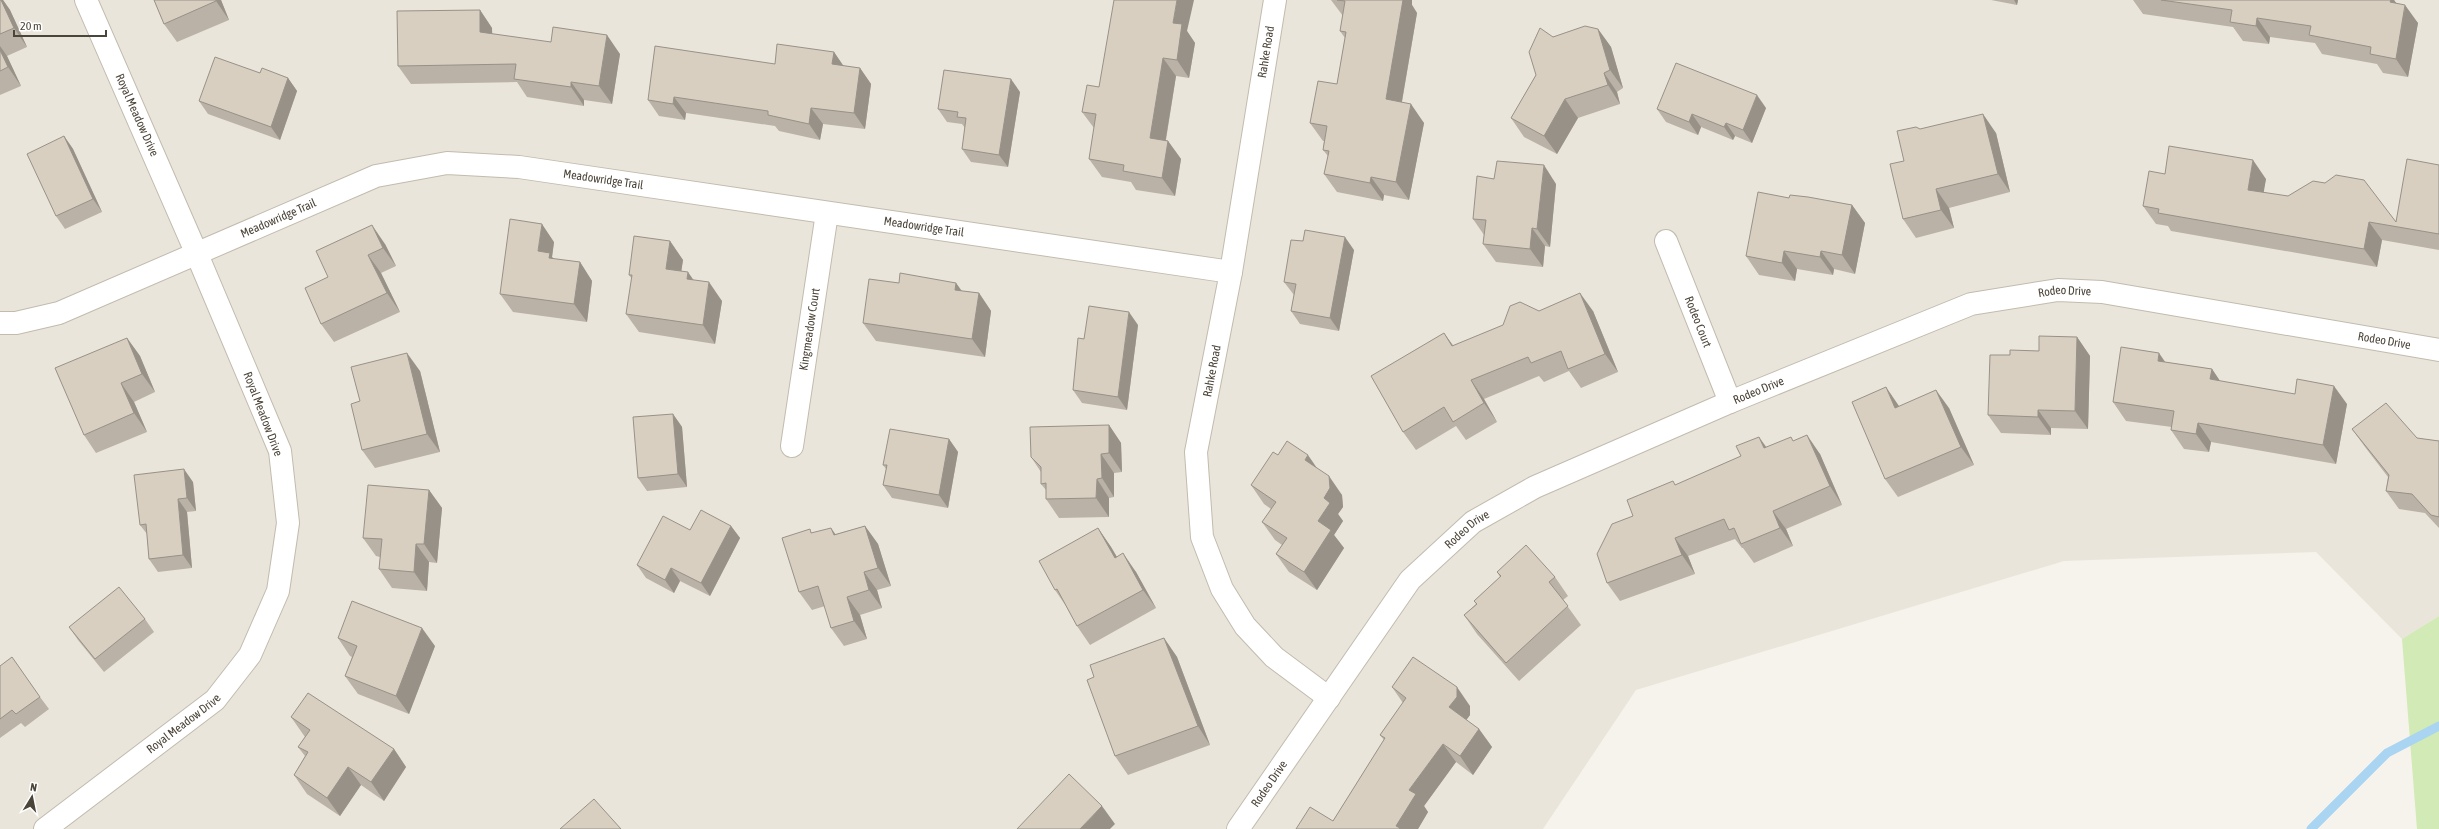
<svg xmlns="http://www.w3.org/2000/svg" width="2439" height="829" font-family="'Asap Condensed',sans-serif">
<rect width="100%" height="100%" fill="#f6f3ec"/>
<!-- residential -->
<path fill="#eae5da" d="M0,0H2439V616L2402,639L2316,552L2064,561L1636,690L1543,829H0Z"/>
<!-- green -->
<path fill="#d2eab5" d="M2439,616V829H2417L2402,639Z"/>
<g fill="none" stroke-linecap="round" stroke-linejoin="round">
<!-- stream -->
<path stroke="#a9d4f2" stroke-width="9" d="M2311,829L2387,753L2439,726"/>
<!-- minor casing -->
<g stroke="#c2bbae" stroke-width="24">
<g id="minor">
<path d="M1275,0L1231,272L1196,452L1202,537L1222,589L1245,626L1274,657L1329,698"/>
<path id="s1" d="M1666,241L1730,402"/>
<path id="s2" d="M0,323H16L59,313L376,176L447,163L519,167L1231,272"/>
<path id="s3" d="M792,446L827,213"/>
<path id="s4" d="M45,829L215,700L250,655L278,591L288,523L280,451L196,252L86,0"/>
<path id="s5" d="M1238,829L1410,580L1473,522L1535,487L1730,402L1971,304L2058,290L2102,292L2439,350"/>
</g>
</g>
<!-- minor -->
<use href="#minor" stroke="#fff" stroke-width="22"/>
</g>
<!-- wall -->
<g fill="#bab2a6">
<path d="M0,0H3L10,10L27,47L7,56L21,86L0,95Z"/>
<path d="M154,0H221L229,20L177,42L164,24Z"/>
<path d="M1331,0H1412V5L1417,13L1402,102L1424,123L1409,200L1384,195L1383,201L1337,192L1324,174L1328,156L1323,150L1324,141H1323L1310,123L1337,84L1345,38L1340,31L1343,16Z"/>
<path d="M1991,0H2018L2017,5Z"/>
<path d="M2133,0H2394L2396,3L2418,23L2408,77L2383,73L2377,64L2322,54L2315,43L2270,37L2269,44L2243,41L2233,27L2143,14Z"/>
<path d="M480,10L492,28V34L620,54L612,104L584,100V106L527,97L517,82L411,84L398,66Z"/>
<path d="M1598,29L1611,47L1623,88L1617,92L1620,104L1578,118L1557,154L1524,137L1511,118L1536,75L1553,37Z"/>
<path d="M1187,31L1195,43L1189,78L1176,76L1166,140L1168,141L1181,159L1175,196L1136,190L1131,182L1102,177L1089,159L1094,128L1082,112L1099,87Z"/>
<path d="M834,52L843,66L860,68L871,84L865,129L823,124L820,140L779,131L775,126L686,113L685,120L659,116L648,100L775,64Z"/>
<path d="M260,73L288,78L297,91L280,140L208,114L199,101Z"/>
<path d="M1020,92L1008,167L971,162L962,149L965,128L962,124L947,122L938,109Z"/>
<path d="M1766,108L1752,143L1735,136L1733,140L1701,127L1698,135L1666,122L1657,109Z"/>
<path d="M1920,129L1996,133L2010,192L1949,208L1954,228L1916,238L1903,219L1904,161Z"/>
<path d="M64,136L73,149L102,212L65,229L56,216Z"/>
<path d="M2439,165V250L2382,240L2377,267L2171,231L2168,226L2156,224L2143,206L2165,174L2266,179L2263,192L2396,222Z"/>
<path d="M1494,179L1556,184L1550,247L1545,246L1543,267L1496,262L1483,244L1484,235L1473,219Z"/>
<path d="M1789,198L1852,205L1865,223L1855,274L1834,269L1833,275L1797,269L1795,281L1759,275L1746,256Z"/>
<path d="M670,241L683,260L681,271L722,301L715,344L639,332L626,314L632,279L629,275Z"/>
<path d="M1303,241L1354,250L1339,331L1300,324L1291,311L1294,295L1284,282Z"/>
<path d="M554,242L552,257L554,259L580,262L592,281L587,322L513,312L500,294Z"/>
<path d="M385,244L396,266L381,273L400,312L334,342L321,324L328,277Z"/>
<path d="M899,283H956L962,291L979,293L991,311L985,357L876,341L863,323Z"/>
<path d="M1539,311H1593L1618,372L1581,388L1569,371L1544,382L1539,376L1484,399L1497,422L1466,440L1456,426L1416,450L1403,432L1444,333L1453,346Z"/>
<path d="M1138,325L1127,410L1082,403L1073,390Z"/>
<path d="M2077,337L2090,356L2088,429L2051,428V435L2001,433L1988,415L2010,355L2039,351Z"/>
<path d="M127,338L140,356L155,392L134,402L147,432L96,453L84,435Z"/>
<path d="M2165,362L2212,369L2220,381L2347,404L2336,464L2211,442L2209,452L2184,449L2171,430L2172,427L2126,421L2113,402Z"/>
<path d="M420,371L440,452L375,468L362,450L360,401Z"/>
<path d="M1899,406L1949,408L1974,465L1898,497L1885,479Z"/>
<path d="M673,414L682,427L687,487L647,491L638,478Z"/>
<path d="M1109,425L1121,443L1122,472L1114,473V497L1109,498V517L1059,518L1046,499V490L1041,484V472L1031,457Z"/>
<path d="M2352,429L2439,441V528L2425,513L2399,509L2386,491L2388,477L2365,447Z"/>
<path d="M949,439L958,452L948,508L892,498L883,485L886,469L883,465Z"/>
<path d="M1794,441L1820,454L1842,505L1786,529L1793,546L1754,563L1743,548H1742L1735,539L1688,556L1695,574L1620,601L1607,583L1633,516L1766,447Z"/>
<path d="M1278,455L1318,469L1342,495L1343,507L1338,514L1343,521L1334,535L1344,548L1317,590L1289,572L1276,554L1282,545L1275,540L1262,522L1271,509L1264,504L1251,485Z"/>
<path d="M193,482L196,511L187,512L192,568L158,572L149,559L147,534L140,525Z"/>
<path d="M429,490L442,508L437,563L429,562L427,591L392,588L379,569L380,557L376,556L363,538Z"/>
<path d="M731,526L740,538L710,596L680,581L674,593L646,578L637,565L690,530Z"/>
<path d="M865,526L878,544L891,586L877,590L882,608L860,615L867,639L844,646L831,628L825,606L812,610L799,592L813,533L836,534Z"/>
<path d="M1098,528L1111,547L1117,557L1136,572L1156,608L1090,645L1077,626L1066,606L1055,590Z"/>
<path d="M1497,572L1555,577L1568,596L1563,600L1581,625L1519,681L1477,634L1464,615L1476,604L1474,601L1500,577Z"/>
<path d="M145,619L154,632L104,672L78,640L69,627Z"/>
<path d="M338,638L435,646L409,714L358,694L345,676L352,657L350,656Z"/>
<path d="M1164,638L1177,657L1210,745L1128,775L1115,756L1094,677Z"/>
<path d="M0,666L40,697L49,709L25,727L21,723L0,738Z"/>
<path d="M1392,687L1470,706V715L1466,720L1479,729L1492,747L1473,775L1456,762L1424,806L1428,812L1418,829H1296L1333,821L1384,740L1380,735L1403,703Z"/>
<path d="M291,717L394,749L406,767L384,801L361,785L340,816L307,794L294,775L305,756L298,747L305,737Z"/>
</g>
<!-- shaded-wall -->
<g fill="#979187">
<path d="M1,0H3L10,10L27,47L14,28Z"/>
<path d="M216,0H221L229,20L216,1Z"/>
<path d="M1177,0H1194L1187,31L1195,43L1189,78L1177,60L1173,23Z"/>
<path d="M1402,0H1412V5L1417,13L1399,118L1386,99Z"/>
<path d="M2014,0H2018L2017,5Z"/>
<path d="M2391,0H2394L2404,14L2405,5L2418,23L2408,77L2396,59L2390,2Z"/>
<path d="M480,10L492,28L493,51L480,32Z"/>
<path d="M2257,18L2270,37L2269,44L2256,26Z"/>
<path d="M1598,29L1611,47L1623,88L1610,70Z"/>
<path d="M607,35L620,54L612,104L599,86Z"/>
<path d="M0,46L7,56L21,86L8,67L0,50Z"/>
<path d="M834,52L845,68L832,64Z"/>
<path d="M1163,58L1176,76L1163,156L1150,138Z"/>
<path d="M860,68L871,84L865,129L854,113Z"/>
<path d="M1604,73L1617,92L1620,104L1608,85Z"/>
<path d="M288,78L297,91L280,140L271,127Z"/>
<path d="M1011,79L1020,92L1008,167L999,155Z"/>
<path d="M571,82L584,100V106L571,87Z"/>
<path d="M1757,95L1766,108L1752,143L1743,130Z"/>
<path d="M674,97L686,113L685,120L673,104Z"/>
<path d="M1565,99L1578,118L1557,154L1544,136Z"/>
<path d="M1411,104L1424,123L1409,200L1396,182Z"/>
<path d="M811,108L823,124L820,140L809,124Z"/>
<path d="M1692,114L1701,127L1698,135L1689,122Z"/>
<path d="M1983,114L1996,133L2010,192L1998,174Z"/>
<path d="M1726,123L1735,136L1733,140L1724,127Z"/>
<path d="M64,136L73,149L102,212L93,199Z"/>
<path d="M1168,141L1181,159L1175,196L1162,178Z"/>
<path d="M2253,160L2266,179L2261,208L2248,190Z"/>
<path d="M1544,165L1556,184L1550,247L1537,229Z"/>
<path d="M1371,177L1384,195L1383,201L1370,183Z"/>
<path d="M1936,189L1949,208L1954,228L1941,210Z"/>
<path d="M1852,205L1865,223L1855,274L1842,255Z"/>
<path d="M2369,222L2382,240L2377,267L2364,249Z"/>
<path d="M542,224L554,242L552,257L563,271L538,251Z"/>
<path d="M372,225L385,244L396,266L383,248Z"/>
<path d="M1532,228L1545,246L1543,267L1530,249Z"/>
<path d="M1345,237L1354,250L1339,331L1330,318Z"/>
<path d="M670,241L683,260L679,287L666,269Z"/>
<path d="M1784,251L1797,269L1795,281L1782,263Z"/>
<path d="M1821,251L1834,269L1833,275L1820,257Z"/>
<path d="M368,255L381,273L400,312L387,293Z"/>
<path d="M580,262L592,281L587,322L574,304Z"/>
<path d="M688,272L701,291L687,279Z"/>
<path d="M709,282L722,301L715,344L703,325Z"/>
<path d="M956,283L969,302L955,290Z"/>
<path d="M979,293L991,311L985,357L972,339Z"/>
<path d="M1580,293L1593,311L1618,372L1605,354Z"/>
<path d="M1129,312L1138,325L1127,410L1118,397Z"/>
<path d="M1444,333L1457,351L1452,346Z"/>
<path d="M2077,337L2090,356L2088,429L2075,411Z"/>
<path d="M127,338L140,356L155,392L142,374Z"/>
<path d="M407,353L420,371L440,452L427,434Z"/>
<path d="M2159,353L2172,372L2158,361Z"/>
<path d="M2212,369L2224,387L2210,379Z"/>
<path d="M1471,380L1484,399L1497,422L1484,403Z"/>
<path d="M121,383L134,402L147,432L134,413Z"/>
<path d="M2334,386L2347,404L2336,464L2323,445Z"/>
<path d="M1886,387L1899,406L1908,426L1895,408Z"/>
<path d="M1936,390L1949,408L1974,465L1961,447Z"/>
<path d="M2038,410L2051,428V435L2038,417Z"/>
<path d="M673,414L682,427L687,487L678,474Z"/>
<path d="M2198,423L2211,442L2209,452L2196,434Z"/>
<path d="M1109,425L1121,443L1122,472L1109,453Z"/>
<path d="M1807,435L1820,454L1842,505L1830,486Z"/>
<path d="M1759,437L1772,455L1764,448Z"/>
<path d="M949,439L958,452L948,508L939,495Z"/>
<path d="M1101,454L1114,473V497L1102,478Z"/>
<path d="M1308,455L1321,474L1305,460Z"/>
<path d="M184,469L193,482L196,511L187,498Z"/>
<path d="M1329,476L1342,495L1343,507L1338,514L1343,521L1334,535L1344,548L1317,590L1304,572L1318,521Z"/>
<path d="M1097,479L1109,498V517L1096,498Z"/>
<path d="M429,490L442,508L437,563L424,544Z"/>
<path d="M178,499L187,512L192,568L183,555Z"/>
<path d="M1773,511L1786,529L1793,546L1780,528Z"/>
<path d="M731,526L740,538L710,596L701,583Z"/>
<path d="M865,526L878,544L891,586L878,568Z"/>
<path d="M831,528L844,546L834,535Z"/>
<path d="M1098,528L1111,547L1128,576L1115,558Z"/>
<path d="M1675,538L1688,556L1695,574L1682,555Z"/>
<path d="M416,544L429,562L427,591L414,572Z"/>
<path d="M1123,553L1136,572L1156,608L1143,590Z"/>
<path d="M671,568L680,581L674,593L665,580Z"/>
<path d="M864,572L877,590L882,608L869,590Z"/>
<path d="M847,597L860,615L867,639L854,621Z"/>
<path d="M422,628L435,646L409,714L396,696Z"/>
<path d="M1164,638L1177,657L1210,745L1198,726Z"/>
<path d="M1457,687L1470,706V715L1462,726L1449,707Z"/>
<path d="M1479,729L1492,747L1473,775L1460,756Z"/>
<path d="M1443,744L1456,762L1424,806L1428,812L1418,829H1398L1396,826L1409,790Z"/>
<path d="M394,749L406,767L384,801L371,782Z"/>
<path d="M348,767L361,785L340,816L327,798Z"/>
<path d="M1102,806L1115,824L1110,829H1080Z"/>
</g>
<!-- building -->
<g fill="#d8cfc1" stroke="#979187">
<path d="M0,0H1L14,28L0,34Z"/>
<path d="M154,0H216V1L164,24Z"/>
<path d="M1114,0H1177L1173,23L1182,24L1177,60L1163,58L1150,138L1168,141L1162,178L1123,171L1124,165L1089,159L1096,114L1082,112L1087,85L1099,87Z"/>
<path d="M1337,0H1403L1386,99L1411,104L1396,182L1371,177L1370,183L1324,174L1329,151L1323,150L1327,126L1310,123L1318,81L1337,84L1346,32L1340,31L1345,1Z"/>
<path d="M2161,0H2391L2390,2L2405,5L2396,59L2370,54L2371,47L2309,35L2311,26L2257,18L2256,26L2230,22L2232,10Z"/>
<path d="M480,10V32L551,42L553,27L607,35L599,86L571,82V87L514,79L516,64L398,66L397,11Z"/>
<path d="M1585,26L1598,29L1610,70L1604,73L1608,85L1565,99L1544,136L1511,118L1536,75L1529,52L1540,28L1553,37Z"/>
<path d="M777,44L834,52L832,64L860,68L854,113L811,108L809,124L768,115V111L674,97L673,104L648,100L655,46L775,64Z"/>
<path d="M0,50L8,67L0,71Z"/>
<path d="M215,57L260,73L262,68L288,78L271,127L199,101Z"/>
<path d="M1676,63L1757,95L1743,130L1726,123L1724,127L1692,114L1689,122L1657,109Z"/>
<path d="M944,70L1011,79L999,155L962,149L966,118L957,117L958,112L938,109Z"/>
<path d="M1983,114L1998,174L1936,189L1941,210L1903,219L1890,164L1904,161L1897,131L1916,127L1920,129Z"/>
<path d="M64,136L93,199L56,216L27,154Z"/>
<path d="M2169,146L2253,160L2248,190L2288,196L2313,181L2325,183L2336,175L2364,180L2396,222L2407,159L2439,165V234L2369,222L2364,249L2158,213L2159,209L2143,206L2149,171L2165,174Z"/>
<path d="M1497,161L1544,165L1537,229L1532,228L1530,249L1483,244L1486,220L1473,219L1477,176L1494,179Z"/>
<path d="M1758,192L1789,198L1790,195L1808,197L1852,205L1842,255L1821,251L1820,257L1784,251L1782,263L1746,256Z"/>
<path d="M510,219L542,224L538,251L550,253L549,258L580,262L574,304L500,294Z"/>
<path d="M372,225L383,248L368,255L387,293L321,324L305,288L328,277L316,251Z"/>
<path d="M1305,230L1345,237L1330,318L1291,311L1296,284L1284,282L1291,240L1303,241Z"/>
<path d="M634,236L670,241L666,269L688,272L687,279L709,282L703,325L626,314L632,275H629Z"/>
<path d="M900,273L956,283L955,290L979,293L972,339L863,323L869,279L899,283Z"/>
<path d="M1580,293L1605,354L1568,369L1561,351L1531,363L1528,357L1471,380L1484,403L1453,422L1444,407L1403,432L1371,376L1444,333L1452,346L1503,325L1510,306L1520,302L1539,311Z"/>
<path d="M1089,306L1129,312L1118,397L1073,390L1078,338L1084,339Z"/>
<path d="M2039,336L2077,337L2075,411L2038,410V417L1988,415L1990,355H2010V350L2039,351Z"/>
<path d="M127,338L142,374L121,383L134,413L84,435L55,368Z"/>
<path d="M2121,347L2159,353L2158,361L2212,369L2210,379L2295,394L2297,379L2334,386L2323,445L2198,423L2196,434L2171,430L2174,411L2113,402Z"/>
<path d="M407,353L427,434L362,450L351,404L360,401L351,367Z"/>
<path d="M1886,387L1895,408L1936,390L1961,447L1885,479L1852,402Z"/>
<path d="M2386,403L2417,438L2439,441V517L2431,515L2412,494L2386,491L2389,475L2352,429Z"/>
<path d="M673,414L678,474L638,478L633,417Z"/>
<path d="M1109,425V453L1101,454L1102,478L1097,479L1096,498L1046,499V483L1041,484V467L1031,457L1030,427Z"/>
<path d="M890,429L949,439L939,495L883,485L887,465H883Z"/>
<path d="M1807,435L1830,486L1773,511L1780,528L1741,544L1734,528L1729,530L1724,519L1675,538L1682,555L1607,583L1597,554L1612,524L1633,516L1627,500L1673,481L1675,485L1741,456L1736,446L1759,437L1764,448L1791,437L1793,441Z"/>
<path d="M1287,441L1308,455L1305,460L1329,476L1330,488L1324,498L1330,503L1318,521L1331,530L1304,572L1276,554L1287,538L1262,522L1276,502L1251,485L1273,452L1278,455Z"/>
<path d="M184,469L187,498L178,499L183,555L149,559L146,524L140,525L134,475Z"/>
<path d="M368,485L429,490L424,544H416L414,572L379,569L382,539L363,538Z"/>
<path d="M701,510L731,526L701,583L671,568L665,580L637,565L663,516L690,530Z"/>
<path d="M865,526L878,568L864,572L869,590L847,597L854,621L831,628L818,586L799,592L782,538L810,529L811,533L831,528L834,535Z"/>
<path d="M1098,528L1115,558L1123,553L1143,590L1077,626L1057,589L1055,590L1039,561Z"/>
<path d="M1526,545L1555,577L1549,582L1568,606L1506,663L1464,615L1477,604L1474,601L1501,576L1497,572Z"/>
<path d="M119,587L145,619L95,659L69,627Z"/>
<path d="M352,601L422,628L396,696L345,676L357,646L338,638Z"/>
<path d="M1164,638L1198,726L1115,756L1087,680L1094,677L1090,665Z"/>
<path d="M12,657L40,697L16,714L12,710L0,719V666Z"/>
<path d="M1413,657L1457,687V697L1449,707L1479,729L1460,756L1443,744L1409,790L1416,794L1396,826L1400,828L1399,829H1296L1310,807L1333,821L1385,738L1380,735L1406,698L1392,687Z"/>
<path d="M308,693L394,749L371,782L348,767L327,798L294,775L308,752L298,747L310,730L291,717Z"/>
<path d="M1069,774L1102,806L1080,829H1017Z"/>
<path d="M594,799L621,829H560Z"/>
</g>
<g text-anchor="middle" stroke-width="3" stroke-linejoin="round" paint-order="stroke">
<!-- street labels -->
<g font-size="12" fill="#4b4439" stroke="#fff">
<text transform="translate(1266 52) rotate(-81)" y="4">Rahke Road</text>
<text transform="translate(137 115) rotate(66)" y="4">Royal Meadow Drive</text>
<text dy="4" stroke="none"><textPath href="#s2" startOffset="635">Meadowridge Trail</textPath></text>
<text dy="4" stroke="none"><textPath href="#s2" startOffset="299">Meadowridge Trail</textPath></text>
<text dy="4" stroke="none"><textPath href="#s2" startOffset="959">Meadowridge Trail</textPath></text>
<text dy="4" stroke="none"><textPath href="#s5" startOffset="1027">Rodeo Drive</textPath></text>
<text dy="4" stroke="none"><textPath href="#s1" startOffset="87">Rodeo Court</textPath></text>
<text dy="4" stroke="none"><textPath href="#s3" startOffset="118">Kingmeadow Court</textPath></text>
<text dy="4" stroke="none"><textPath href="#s5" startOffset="1351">Rodeo Drive</textPath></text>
<text transform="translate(1212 371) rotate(-79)" y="4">Rahke Road</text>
<text dy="4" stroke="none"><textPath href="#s5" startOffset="703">Rodeo Drive</textPath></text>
<text transform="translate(263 414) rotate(69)" y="4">Royal Meadow Drive</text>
<text dy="4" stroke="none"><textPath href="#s5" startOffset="379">Rodeo Drive</textPath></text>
<text dy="4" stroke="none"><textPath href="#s4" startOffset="174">Royal Meadow Drive</textPath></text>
<text dy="4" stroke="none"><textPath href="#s5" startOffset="55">Rodeo Drive</textPath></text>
</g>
</g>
<!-- north arrow -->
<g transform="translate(32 797) rotate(10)" stroke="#ffffff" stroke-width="3" paint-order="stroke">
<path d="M0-3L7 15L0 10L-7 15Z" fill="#4b4439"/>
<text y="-6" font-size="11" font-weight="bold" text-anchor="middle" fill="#4b4439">N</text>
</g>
<!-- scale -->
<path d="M14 30v6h92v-6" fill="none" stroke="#4b4439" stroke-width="2"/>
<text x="20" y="30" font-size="12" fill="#4b4439" stroke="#ffffff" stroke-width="3" paint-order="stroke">20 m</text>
</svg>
